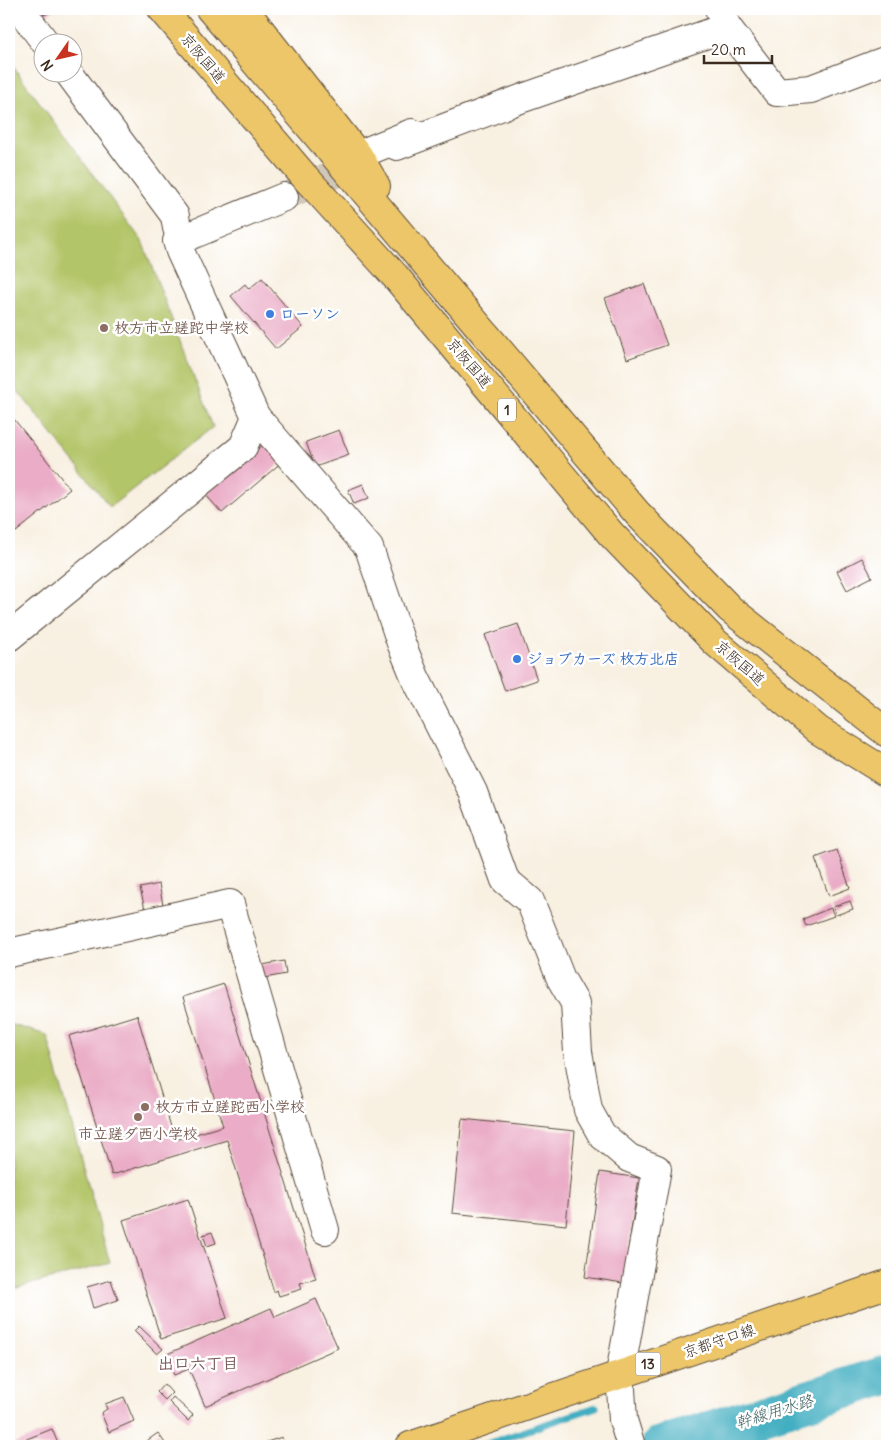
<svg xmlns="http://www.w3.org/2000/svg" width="896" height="1455" font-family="Delius,'Klee One',sans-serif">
<rect width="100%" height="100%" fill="#fff"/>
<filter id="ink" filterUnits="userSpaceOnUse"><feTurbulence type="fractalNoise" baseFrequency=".02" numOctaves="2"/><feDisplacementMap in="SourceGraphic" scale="10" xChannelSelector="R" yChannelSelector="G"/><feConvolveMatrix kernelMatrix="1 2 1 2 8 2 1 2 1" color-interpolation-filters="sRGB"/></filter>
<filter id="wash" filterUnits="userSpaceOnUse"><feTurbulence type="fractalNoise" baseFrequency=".0096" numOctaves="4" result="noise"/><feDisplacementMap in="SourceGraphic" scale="20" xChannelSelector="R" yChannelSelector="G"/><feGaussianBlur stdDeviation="1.12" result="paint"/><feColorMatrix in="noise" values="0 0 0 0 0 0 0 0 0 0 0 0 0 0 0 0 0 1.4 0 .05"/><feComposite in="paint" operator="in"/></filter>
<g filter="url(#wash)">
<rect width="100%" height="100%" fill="#f8f0e1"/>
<!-- green -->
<g fill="#b2c568" stroke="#767843">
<path d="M9,61L142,241L213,427L110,507L9,380Z"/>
<path d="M9,1024L47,1035L110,1263L9,1290Z"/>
</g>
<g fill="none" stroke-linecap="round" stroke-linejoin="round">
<!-- stream -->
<path stroke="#42aec1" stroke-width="7" d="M481,1446L596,1407"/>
<!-- river -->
<path stroke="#42aec1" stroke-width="40" d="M661,1446L887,1375"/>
</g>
<g id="blocks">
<!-- building -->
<g fill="#eaacc6">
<path d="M41,9H56L44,15Z"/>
<path d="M262,278L303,327L276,349L231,296L245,284L249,289Z"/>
<path d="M644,284L667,345L627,359L605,298Z"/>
<path d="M9,413L70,489L16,532L9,524Z"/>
<path d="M339,430L349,455L315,467L306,442Z"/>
<path d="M266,442L283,461L222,513L205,494Z"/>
<path d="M363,484L369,498L354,504L348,490Z"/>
<path d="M862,558L872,577L847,590L837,571Z"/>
<path d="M518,624L537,680L505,691L485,635Z"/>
<path d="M837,850L850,888L829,896L815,858Z"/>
<path d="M159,884L163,905L145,909L140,888Z"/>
<path d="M850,901L853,909L836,915L833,907Z"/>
<path d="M831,908L834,916L806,926L803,919Z"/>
<path d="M284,961L286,974L259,979L257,966Z"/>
<path d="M224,984L316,1279L300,1283L302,1289L279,1296L277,1290L274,1292L227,1140L112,1175L69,1036L137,1015L175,1140L223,1126L183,997Z"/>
<path d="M462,1119L575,1131L566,1225L452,1213Z"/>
<path d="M600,1172L639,1178L623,1283L585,1277Z"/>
<path d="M188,1199L227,1318L161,1339L123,1220Z"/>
<path d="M212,1232L216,1243L207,1246L203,1235Z"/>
<path d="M111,1280L118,1300L93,1308L87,1287Z"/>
<path d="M316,1299L338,1348L205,1406L189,1369L174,1375L165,1355L271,1308L275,1317Z"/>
<path d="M139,1326L163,1349L157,1354L134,1331Z"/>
<path d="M164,1384L172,1393L165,1400L157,1392Z"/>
<path d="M124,1397L134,1421L109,1432L101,1413L107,1409L105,1404Z"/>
<path d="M173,1397L193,1415L188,1421L169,1402Z"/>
<path d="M52,1429L59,1446H9Z"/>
<path d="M158,1433L167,1446H142L141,1445Z"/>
<path d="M282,1437L284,1446H255Z"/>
</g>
</g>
</g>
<g filter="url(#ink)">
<use href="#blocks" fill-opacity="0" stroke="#57483b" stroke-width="1"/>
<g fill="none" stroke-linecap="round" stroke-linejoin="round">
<!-- minor-tunnel -->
<path stroke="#d2c8ba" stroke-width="28" stroke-dasharray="28 14" stroke-linecap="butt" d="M284,197L366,160"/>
<!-- minor casing -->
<g stroke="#57483b" stroke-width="30">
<g id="minor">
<path d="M20,9L45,42"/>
<path d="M719,9L727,27L777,92L811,89L887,60"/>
<path d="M68,72L175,216L177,228"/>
<path d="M397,146L523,98L727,27"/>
<path d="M358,155L412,133"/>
<path d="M256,417L369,548L401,643L415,677L473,792L505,880L530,901L561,979L575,1003L578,1052L588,1110L602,1135L629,1158L657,1169L620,1374L623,1420L631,1446"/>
<path d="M9,637L243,447L256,417L180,251L177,241L284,197"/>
<path d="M9,953L230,904L325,1230"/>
</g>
</g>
<!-- major casing -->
<g stroke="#57483b" stroke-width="30">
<path id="major" d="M410,1446L887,1284"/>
</g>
<!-- highway casing -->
<g stroke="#57483b" stroke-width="30">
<g id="highway">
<path d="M162,9L304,176L395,276L611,534L715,642L818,730L887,773"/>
<path d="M210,9L637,513L730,609L887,733"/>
<path d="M244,9L358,155L376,186"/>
</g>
</g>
<!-- minor -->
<use href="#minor" stroke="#fff" stroke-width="28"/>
<!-- major -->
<use href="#major" stroke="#ecc669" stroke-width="28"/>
<!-- highway -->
<use href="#highway" stroke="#ecc669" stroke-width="28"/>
</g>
</g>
<!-- markers -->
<g fill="#3f7fe0" stroke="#fff" stroke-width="2">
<circle cx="270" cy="314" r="5"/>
<circle cx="517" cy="659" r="5"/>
</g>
<g fill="#8d6e63" stroke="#fff" stroke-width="2">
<circle cx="104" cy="328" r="5"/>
<circle cx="145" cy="1107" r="5"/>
<circle cx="138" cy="1117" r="5"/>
</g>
<g text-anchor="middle" stroke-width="5" stroke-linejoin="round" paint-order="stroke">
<!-- shield labels -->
<g fill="#fff" stroke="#766a62" stroke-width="1">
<rect x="498" y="398.5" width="18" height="23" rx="4"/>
<rect x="635.5" y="1352.5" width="25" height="23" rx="4"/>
</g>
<g font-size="14" font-weight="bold" fill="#3b2a1e">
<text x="507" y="415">1</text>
<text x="648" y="1369">13</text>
</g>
<!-- street labels -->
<g font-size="15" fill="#3b2a1e" stroke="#fff">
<text transform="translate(203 58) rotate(50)" y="5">京阪国道</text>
<text transform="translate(469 363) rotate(50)" y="5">京阪国道</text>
<text transform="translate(740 663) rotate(41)" y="5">京阪国道</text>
<text transform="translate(719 1341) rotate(-19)" y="5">京都守口線</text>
</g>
<!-- shop labels -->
<g font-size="15" font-weight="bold" fill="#366cbe" stroke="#fff" text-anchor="start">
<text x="280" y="319">ローソン</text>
<text x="527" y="664">ジョブカーズ 枚方北店</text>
</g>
<!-- education labels -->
<g font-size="15" font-weight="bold" fill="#785e54" stroke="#fff" text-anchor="start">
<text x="114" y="333">枚方市立蹉跎中学校</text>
<text x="155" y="1112">枚方市立蹉跎西小学校</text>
<text x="138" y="1139" text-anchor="middle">市立蹉ダ西小学校</text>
</g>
<!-- neighbourhood labels -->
<g font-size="16" font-weight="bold" fill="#785859" stroke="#fff">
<text x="198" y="1369">出口六丁目</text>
</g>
<!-- water labels -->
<g font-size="16" font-style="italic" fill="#3e5f5f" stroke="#fff">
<text transform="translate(774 1411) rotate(-17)" y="6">幹線用水路</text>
</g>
</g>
<!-- margin -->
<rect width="896" height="1455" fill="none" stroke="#fff" stroke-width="30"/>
<!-- north arrow -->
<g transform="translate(58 58) rotate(236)"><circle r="24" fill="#ffffff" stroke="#b1aaa5"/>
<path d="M0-4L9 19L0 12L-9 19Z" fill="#c8321e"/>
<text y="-8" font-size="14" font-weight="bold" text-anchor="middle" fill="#3b2a1e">N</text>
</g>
<!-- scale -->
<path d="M704 55v8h68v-8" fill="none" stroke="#3b2a1e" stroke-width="2.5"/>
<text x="711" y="55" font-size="15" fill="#3b2a1e" stroke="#ffffff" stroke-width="4" paint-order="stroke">20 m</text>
</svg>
